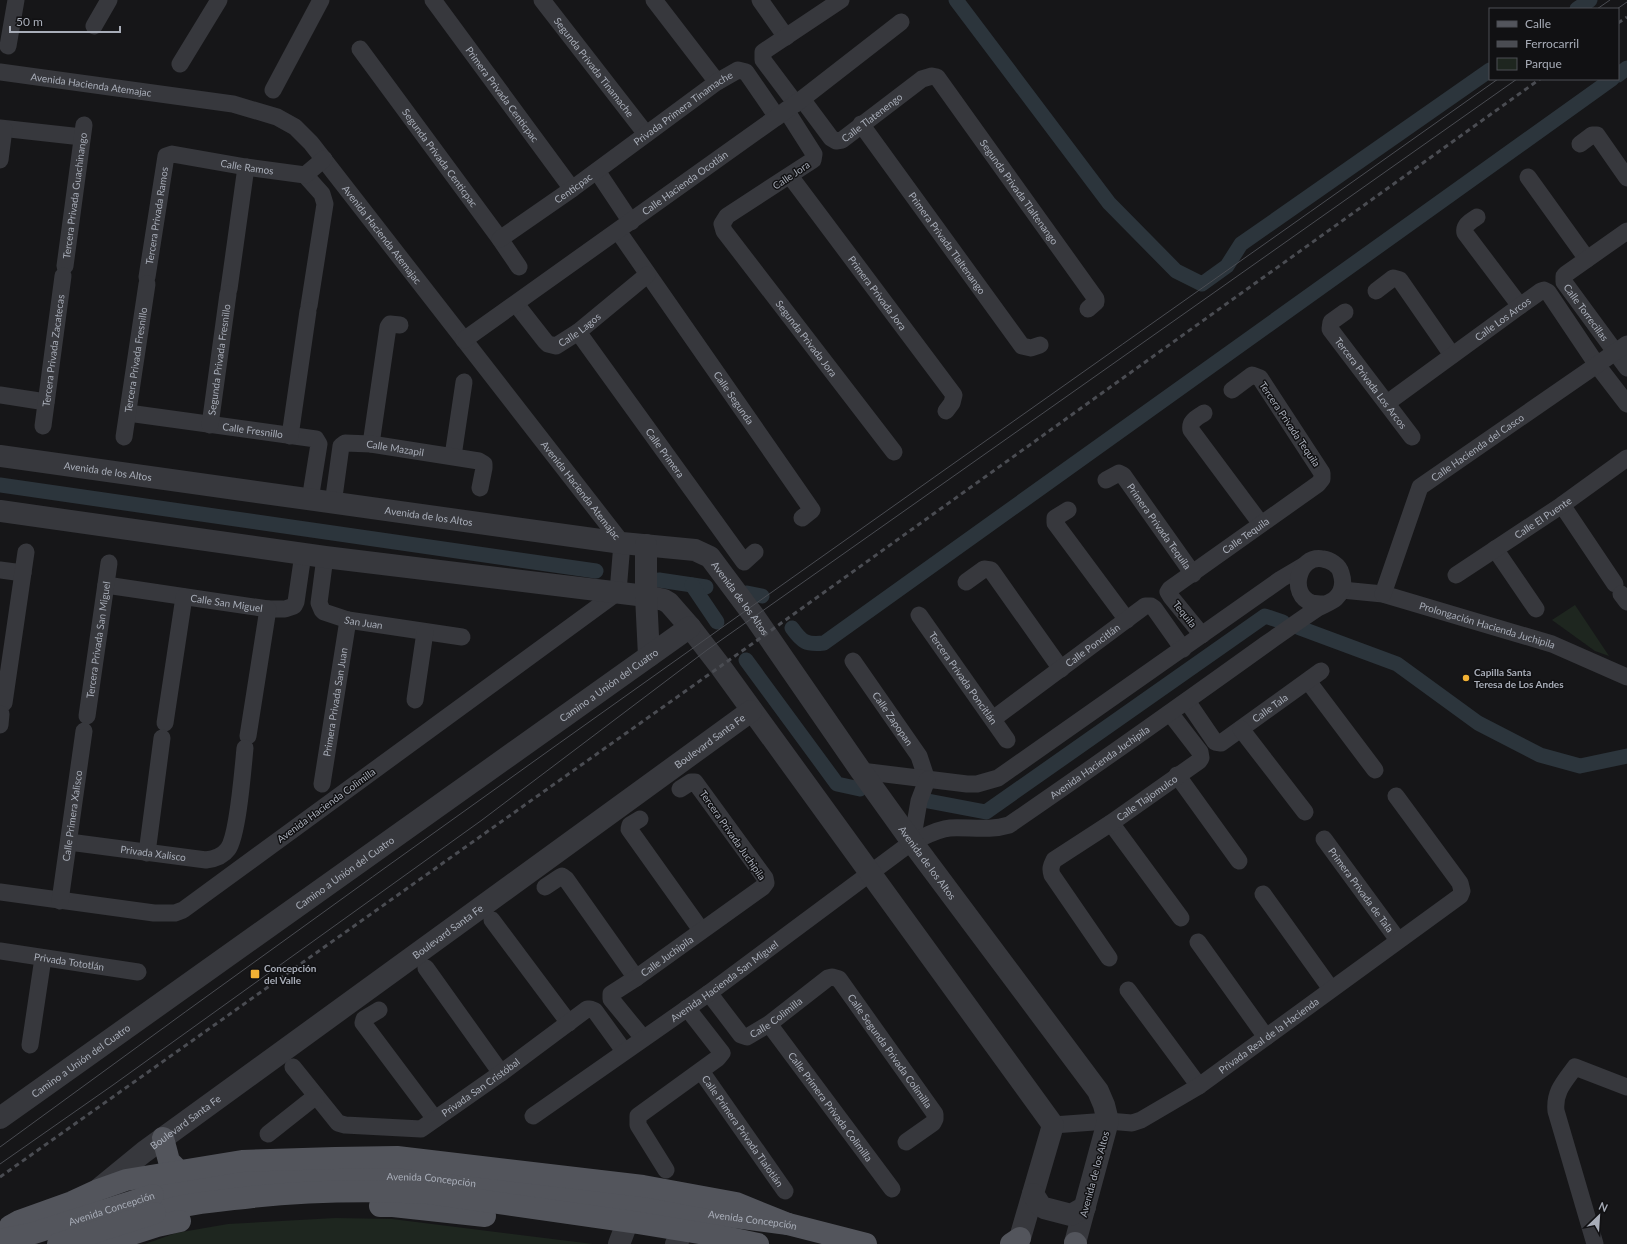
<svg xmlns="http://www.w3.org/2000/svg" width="1627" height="1244" font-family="Lato,sans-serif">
<rect width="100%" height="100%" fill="#161618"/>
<!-- green -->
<g fill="#1e261f">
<path d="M1575,605L1609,656L1595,651L1552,620Z"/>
<path d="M335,1218L392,1219L593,1244H145L176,1233L228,1224Z"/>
</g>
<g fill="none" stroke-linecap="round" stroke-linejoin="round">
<!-- canal -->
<g stroke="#2c353c" stroke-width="15">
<path d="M956,0L1109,203L1176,271L1202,284L1227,266L1241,244L1490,70"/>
<path d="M1577,9L1590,0"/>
<path d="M1618,75L1627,68"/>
<path d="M0,485L596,571"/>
<path d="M659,580L706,587"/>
<path d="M692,585L717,622"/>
<path d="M747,593L762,596"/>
<path d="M792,628C802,642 806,645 824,643L1612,79"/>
<path d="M1300,628L1397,664L1478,723L1540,755L1580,766L1627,756"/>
<path d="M746,660L837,784L860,789"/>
<path d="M928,801L986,812L1265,616L1283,622"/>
</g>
<!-- minor -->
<g stroke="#37383d" stroke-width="17">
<path id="s1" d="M433,0L572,189"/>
<path id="s2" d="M542,0L646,134"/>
<path d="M654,0L717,82"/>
<path d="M760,0L786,37"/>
<path d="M94,26L109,0"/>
<path d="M8,46L16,0"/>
<path id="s3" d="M360,49L500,239L519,267"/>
<path d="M180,64L219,0"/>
<path id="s4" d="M0,72L233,104L277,117L295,127L311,143L622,543L618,592L183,910L175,913H154L0,892"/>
<path d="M273,90L321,0"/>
<path id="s5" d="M802,99L831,138L836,141L842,140L922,79L932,76L937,77L1096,299V302L1088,309"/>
<path d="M796,104L763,60V52L841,0"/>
<path id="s6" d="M786,110L814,154L813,160L727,216L722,224L724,231L894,452"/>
<path id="s7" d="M861,124L1022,346L1031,348L1040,345"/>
<path d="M0,128L82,137"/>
<path d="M1580,144L1592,135H1597L1627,178"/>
<path d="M0,160L4,129"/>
<path d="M597,171L631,222"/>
<path d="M305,175L322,194L325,204L309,306"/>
<path id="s8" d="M790,176L954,395L952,403L946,411"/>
<path d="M1528,177L1587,259"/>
<path d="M1477,217C1471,221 1463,225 1465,233L1520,306"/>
<path id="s9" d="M618,231L812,510L802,518"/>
<path id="s10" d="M1627,231L1566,274L1564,276V282L1627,368"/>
<path id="s11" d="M500,239L572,189L717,82L738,70L746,72L777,117"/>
<path id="s12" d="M65,266L84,125"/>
<path id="s13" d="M147,277L166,156L172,154L246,167L305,175L324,159"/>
<path d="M229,289L246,167"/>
<path d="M1376,291L1393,278L1400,280L1452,355"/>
<path id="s14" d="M516,304L545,341L548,344L556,346L578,332L647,275"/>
<path id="s15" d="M1345,312L1331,322L1330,329L1412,437"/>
<path id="s16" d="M578,332L744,562L755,552"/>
<path id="s17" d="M464,340L802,99L901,22"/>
<path d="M0,395L46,402"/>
<path id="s18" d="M1387,403L1520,306L1541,291L1544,290L1548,292L1597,365L1627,404"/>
<path id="s19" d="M128,413L316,439L319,444L310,500"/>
<path d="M1204,413C1197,418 1189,421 1191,430L1261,524"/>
<path id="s20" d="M210,425L228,294"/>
<path id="s21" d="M43,426L63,276"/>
<path d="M290,436L308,311"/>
<path id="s22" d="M124,437L147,284"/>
<path d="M371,444L388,327L390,324L400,325"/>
<path d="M453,456L464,382"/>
<path id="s23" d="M1106,480L1119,473L1123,475L1193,574"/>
<path id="s24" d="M333,504L341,446L345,443L371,444L479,461L484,464V468L480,488"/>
<path d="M1562,505L1615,584"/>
<path d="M1068,510L1055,518V523L1127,620"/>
<path d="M1495,549L1536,609"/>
<path id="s25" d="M325,557L319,603L322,610L324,612L348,620L462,637"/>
<path d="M0,570L23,573"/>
<path id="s26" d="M1456,575L1562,505L1627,458"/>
<path d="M966,582L984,569L991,570L1061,669"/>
<path id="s27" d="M106,585L268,609H285L294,606L296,602L303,554"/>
<path id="s28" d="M1342,590L1383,594L1552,644L1627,677"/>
<path id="s29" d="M1383,594L1420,487L1627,344"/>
<path d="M1621,594L1627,602"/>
<path id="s30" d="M919,615L1007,740"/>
<path id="s31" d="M1202,635L1171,597L1168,592L1170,589L1318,484L1322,479V473L1260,378L1252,375L1232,390"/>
<path id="s32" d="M853,661L919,756L927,780"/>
<path d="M1308,681L1375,770"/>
<path d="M415,700L425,632"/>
<path id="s33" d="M1187,701L1215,742L1221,743L1321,671"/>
<path d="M4,703L26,552"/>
<path id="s34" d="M87,716L109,563"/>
<path id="s35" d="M993,719L1145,606H1151L1154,608L1183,649"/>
<path d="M165,723L184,597"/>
<path d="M0,725L1,714"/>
<path d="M1241,729L1305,812"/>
<path d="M248,736L268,609"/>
<path d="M861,771L967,784H977L998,778L1281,579L1303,566"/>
<path d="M1177,775L1239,861"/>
<path id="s36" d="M322,784L348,620"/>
<path d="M640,819L630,825L629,829L701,930"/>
<path d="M1111,823L1181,918"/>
<path id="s37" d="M1324,839L1398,940"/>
<path id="s38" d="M69,842L206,860C214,859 223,856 228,849C238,835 243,768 245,748"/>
<path d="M912,842L919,801L927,780"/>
<path d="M147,853L162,738"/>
<path d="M545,887L560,877L562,876L566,879L636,978"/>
<path d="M1263,894L1331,989"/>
<path id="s39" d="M60,901L84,731"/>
<path d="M492,920L569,1023"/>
<path d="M1198,942L1266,1037"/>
<path id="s40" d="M0,951L138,972"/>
<path id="s41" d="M1109,958L1052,875C1050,869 1051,866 1054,860L1111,823L1199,761L1201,758L1200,752L1170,713"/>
<path d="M426,968L501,1073"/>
<path d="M1128,990L1199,1086"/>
<path id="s42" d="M709,993L741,1035L747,1037L769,1024L828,978L832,977L839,979L935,1114V1119L933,1123L906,1142"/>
<path d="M379,1010L364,1019L363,1023L435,1119"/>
<path id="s43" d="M769,1024L892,1189"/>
<path id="s44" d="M643,1038L611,999V994L636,978L763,887L766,883L765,878L695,782H691L680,789"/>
<path d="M30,1045L43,958"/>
<path id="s45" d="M293,1067L338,1123L345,1125L421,1129L501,1073L587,1009H590L595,1011L624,1051"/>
<path id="s46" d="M701,1071L785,1191"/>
<path id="s47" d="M533,1116L709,993L912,842C924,837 937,829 950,828C970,827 989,831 1009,825C1095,766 1181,705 1266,644C1283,632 1300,620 1318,608C1323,605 1332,602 1336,598C1343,591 1344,582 1341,573C1339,565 1330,560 1323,559C1298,554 1288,595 1312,603C1316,604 1321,604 1324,604"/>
<path id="s48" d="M1053,1125L1108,1121L1132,1123L1141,1120L1199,1086L1460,896L1462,891L1460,883L1396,796"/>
<path d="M268,1134L316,1096"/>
<path d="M666,1170L638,1125V1116L718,1058L722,1053L687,1008"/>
<path d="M1595,1244L1556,1111C1554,1092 1564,1082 1575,1067L1627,1087"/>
</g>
<!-- tertiary -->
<g stroke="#37383d" stroke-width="22">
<path id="s49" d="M0,456L622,543L695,550L710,557L754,616L861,771L912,842L1098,1091L1104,1105L1108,1121L1075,1243"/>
<path d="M0,511L325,557L646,596L664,600L669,603L690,627L720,666L1053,1125L1020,1238"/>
<path d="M646,545V596L649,656"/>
<path id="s50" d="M0,1118L690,627"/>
<path id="s51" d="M100,1188L144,1152L751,711"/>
<path d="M1033,1194L1040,1205L1044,1208L1071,1215L1085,1207"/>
<path d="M619,1244L624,1231"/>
<path d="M676,1244L678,1241"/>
</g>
<!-- primary -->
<g stroke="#53555c" stroke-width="22">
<path d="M163,1138L169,1161L179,1171"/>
<path id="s52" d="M153,1195L193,1186L261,1179L341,1175L429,1177L788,1224L866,1244"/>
<path d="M380,1206H393L485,1216"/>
<path d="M155,1213C187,1203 219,1201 252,1197C311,1191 370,1190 429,1193L639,1223L730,1238L758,1244"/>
<path d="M1075,1243L1076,1244"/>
<path d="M8,1244L6,1236L10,1226L19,1221L72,1202L98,1190L126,1180L242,1161L335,1158L397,1157L643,1186L736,1203L788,1224"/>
<path d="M101,1244L157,1226L180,1221"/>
<path d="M1011,1244L1020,1238"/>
</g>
<!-- tram -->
<g stroke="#4a4c52" stroke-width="1">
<path d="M1597,9L1610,0"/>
<path d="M1617,9L1627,2"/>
<path d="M0,1147C495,784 998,433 1498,79"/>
<path d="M0,1164L113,1085L482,820L707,650L1517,79"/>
</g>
<!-- rail -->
<g stroke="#4a4c52" stroke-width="3" stroke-dasharray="5 4" stroke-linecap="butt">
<path d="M1618,23L1627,17"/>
<path d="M0,1177L766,634L1540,79"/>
</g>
<!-- primary-bridge -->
<g stroke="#53555c" stroke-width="22">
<path id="s53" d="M0,1240L34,1233L153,1195"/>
<path d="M58,1244L155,1213"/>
</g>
</g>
<!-- markers -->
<g fill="#f2b134" stroke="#111113" stroke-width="1.5">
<circle cx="1466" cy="678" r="4"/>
<rect x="250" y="969" width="10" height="10" rx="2"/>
</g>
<g text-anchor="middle" stroke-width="3" stroke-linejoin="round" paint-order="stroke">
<!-- street labels -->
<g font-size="10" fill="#a8adb8" stroke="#111113">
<text dy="4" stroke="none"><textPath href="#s2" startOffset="85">Segunda Privada Tinamache</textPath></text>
<text dy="4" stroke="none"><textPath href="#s4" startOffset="92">Avenida Hacienda Atemajac</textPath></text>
<text dy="4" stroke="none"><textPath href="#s1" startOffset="117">Primera Privada Centicpac</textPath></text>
<text dy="4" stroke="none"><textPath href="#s11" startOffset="225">Privada Primera Tinamache</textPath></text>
<text dy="4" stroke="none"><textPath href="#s5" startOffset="98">Calle Tlatenengo</textPath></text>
<text dy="4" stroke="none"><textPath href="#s3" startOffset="135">Segunda Privada Centicpac</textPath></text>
<text dy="4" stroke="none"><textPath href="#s13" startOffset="205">Calle Ramos</textPath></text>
<text transform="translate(791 175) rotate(-34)" y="4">Calle Jora</text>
<text dy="4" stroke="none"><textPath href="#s17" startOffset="271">Calle Hacienda Ocotlán</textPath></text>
<text dy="4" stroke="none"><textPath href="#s11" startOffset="89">Centicpac</textPath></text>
<text dy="4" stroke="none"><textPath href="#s5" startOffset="318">Segunda Privada Tlaltenango</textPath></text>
<text dy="4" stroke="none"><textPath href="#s12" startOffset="71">Tercera Privada Guachinango</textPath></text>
<text dy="4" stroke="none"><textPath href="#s13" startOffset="62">Tercera Privada Ramos</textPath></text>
<text dy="4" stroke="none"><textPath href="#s4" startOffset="440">Avenida Hacienda Atemajac</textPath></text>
<text dy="4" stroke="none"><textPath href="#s7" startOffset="147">Primera Privada Tlaltenango</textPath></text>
<text dy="4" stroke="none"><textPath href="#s8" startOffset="146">Primera Privada Jora</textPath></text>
<text dy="4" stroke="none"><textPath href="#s10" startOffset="121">Calle Torrecillas</textPath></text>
<text dy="4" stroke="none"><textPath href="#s18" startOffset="143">Calle Los Arcos</textPath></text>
<text dy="4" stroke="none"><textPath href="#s14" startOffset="88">Calle Lagos</textPath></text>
<text dy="4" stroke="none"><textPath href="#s6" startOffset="313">Segunda Privada Jora</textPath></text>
<text dy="4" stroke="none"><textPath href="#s21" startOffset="76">Tercera Privada Zacatecas</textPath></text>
<text dy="4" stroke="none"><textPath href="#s20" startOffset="66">Segunda Privada Fresnillo</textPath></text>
<text dy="4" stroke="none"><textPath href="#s22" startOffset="78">Tercera Privada Fresnillo</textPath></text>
<text dy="4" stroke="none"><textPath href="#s15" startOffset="92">Tercera Privada Los Arcos</textPath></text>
<text dy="4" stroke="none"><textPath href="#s9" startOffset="203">Calle Segunda</textPath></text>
<text transform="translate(1290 424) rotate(56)" y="4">Tercera Privada Tequila</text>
<text dy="4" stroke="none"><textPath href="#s19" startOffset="126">Calle Fresnillo</textPath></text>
<text dy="4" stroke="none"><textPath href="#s24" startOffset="114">Calle Mazapil</textPath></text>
<text dy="4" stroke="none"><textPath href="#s29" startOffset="183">Calle Hacienda del Casco</textPath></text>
<text dy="4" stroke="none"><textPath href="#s16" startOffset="149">Calle Primera</textPath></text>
<text dy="4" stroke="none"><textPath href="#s49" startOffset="109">Avenida de los Altos</textPath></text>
<text dy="4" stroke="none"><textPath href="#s4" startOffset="764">Avenida Hacienda Atemajac</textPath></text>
<text dy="4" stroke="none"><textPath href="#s49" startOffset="433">Avenida de los Altos</textPath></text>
<text dy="4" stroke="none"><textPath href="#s26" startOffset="104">Calle El Puente</textPath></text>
<text dy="4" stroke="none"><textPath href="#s23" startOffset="82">Primera Privada Tequila</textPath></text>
<text dy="4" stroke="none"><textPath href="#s31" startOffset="151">Calle Tequila</textPath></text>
<text dy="4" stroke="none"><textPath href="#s49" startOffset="769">Avenida de los Altos</textPath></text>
<text dy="4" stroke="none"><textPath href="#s27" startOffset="122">Calle San Miguel</textPath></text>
<text transform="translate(1185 614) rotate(51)" y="4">Tequila</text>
<text dy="4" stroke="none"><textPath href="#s25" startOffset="98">San Juan</textPath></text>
<text dy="4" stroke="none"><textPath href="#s28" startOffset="150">Prolongación Hacienda Juchipila</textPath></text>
<text dy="4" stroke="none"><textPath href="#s34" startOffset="77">Tercera Privada San Miguel</textPath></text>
<text dy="4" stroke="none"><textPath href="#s35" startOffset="124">Calle Poncitlán</textPath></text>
<text dy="4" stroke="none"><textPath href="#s30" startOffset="77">Tercera Privada Poncitlán</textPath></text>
<text dy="4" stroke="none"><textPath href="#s50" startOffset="747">Camino a Unión del Cuatro</textPath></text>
<text dy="4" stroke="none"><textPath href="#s36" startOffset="83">Primera Privada San Juan</textPath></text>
<text dy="4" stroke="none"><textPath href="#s33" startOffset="116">Calle Tala</textPath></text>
<text dy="4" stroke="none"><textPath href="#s32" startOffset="70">Calle Zapopan</textPath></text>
<text dy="4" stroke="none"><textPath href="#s51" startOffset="756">Boulevard Santa Fe</textPath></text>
<text dy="4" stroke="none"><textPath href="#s47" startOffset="678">Avenida Hacienda Juchipila</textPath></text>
<text dy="4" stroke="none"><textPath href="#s41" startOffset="228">Calle Tlajomulco</textPath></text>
<text transform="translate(326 805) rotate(-36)" y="4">Avenida Hacienda Colimilla</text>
<text dy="4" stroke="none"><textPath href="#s39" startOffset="86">Calle Primera Xalisco</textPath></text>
<text transform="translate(733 835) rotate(55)" y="4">Tercera Privada Juchipila</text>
<text dy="4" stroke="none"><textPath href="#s38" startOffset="85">Privada Xalisco</textPath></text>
<text dy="4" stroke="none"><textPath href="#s49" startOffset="1093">Avenida de los Altos</textPath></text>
<text dy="4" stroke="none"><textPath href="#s50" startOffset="423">Camino a Unión del Cuatro</textPath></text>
<text dy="4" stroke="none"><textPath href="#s37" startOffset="63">Primera Privada de Tala</textPath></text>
<text dy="4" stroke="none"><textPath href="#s51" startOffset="432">Boulevard Santa Fe</textPath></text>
<text dy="4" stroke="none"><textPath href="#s44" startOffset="123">Calle Juchipila</textPath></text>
<text dy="4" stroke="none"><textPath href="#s40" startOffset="70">Privada Tototlán</textPath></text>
<text dy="4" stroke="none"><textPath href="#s47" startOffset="234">Avenida Hacienda San Miguel</textPath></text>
<text dy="4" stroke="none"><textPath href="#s42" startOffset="94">Calle Colimilla</textPath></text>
<text dy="4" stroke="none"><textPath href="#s48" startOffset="242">Privada Real de la Hacienda</textPath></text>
<text dy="4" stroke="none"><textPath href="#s42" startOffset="259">Calle Segunda Privada Colimilla</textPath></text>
<text dy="4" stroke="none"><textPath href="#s50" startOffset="99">Camino a Unión del Cuatro</textPath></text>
<text dy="4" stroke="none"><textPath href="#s45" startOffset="228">Privada San Cristóbal</textPath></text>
<text dy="4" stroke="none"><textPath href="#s43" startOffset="103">Calle Primera Privada Colimilla</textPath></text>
<text dy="4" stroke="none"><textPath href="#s51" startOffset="108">Boulevard Santa Fe</textPath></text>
<text dy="4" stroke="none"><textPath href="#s46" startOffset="73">Calle Primera Privada Tlalotlán</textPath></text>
<text transform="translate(1094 1174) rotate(-75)" y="4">Avenida de los Altos</text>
<text dy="4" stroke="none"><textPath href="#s52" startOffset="280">Avenida Concepción</textPath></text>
<text dy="4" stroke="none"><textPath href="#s53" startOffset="116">Avenida Concepción</textPath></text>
<text dy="4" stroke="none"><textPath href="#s52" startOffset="604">Avenida Concepción</textPath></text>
</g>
<!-- poi labels -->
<g font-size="10" font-weight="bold" fill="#a8adb8" stroke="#111113" text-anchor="start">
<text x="1474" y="676">Capilla Santa<tspan x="1474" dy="12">Teresa de Los Andes</tspan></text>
<text x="264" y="972">Concepción<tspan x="264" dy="12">del Valle</tspan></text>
</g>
</g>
<!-- legend -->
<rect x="1489" y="8" width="130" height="72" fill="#111113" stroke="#4d4f55"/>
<rect x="1497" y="21" width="20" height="6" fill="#53555c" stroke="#4d4f55"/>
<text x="1525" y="28" font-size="12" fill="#a8adb8">Calle</text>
<rect x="1497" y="41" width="20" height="6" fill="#4a4c52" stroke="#4d4f55"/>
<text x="1525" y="48" font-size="12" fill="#a8adb8">Ferrocarril</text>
<rect x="1497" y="58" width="20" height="12" fill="#1e261f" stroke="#4d4f55"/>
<text x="1525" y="68" font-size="12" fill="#a8adb8">Parque</text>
<!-- north arrow -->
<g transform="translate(1599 1216) rotate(25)" stroke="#111113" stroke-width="3" paint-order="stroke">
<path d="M0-3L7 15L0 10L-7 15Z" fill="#a8adb8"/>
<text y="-6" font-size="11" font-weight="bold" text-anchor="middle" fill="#a8adb8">N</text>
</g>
<!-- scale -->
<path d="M10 26v6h110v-6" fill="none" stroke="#a8adb8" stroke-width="2"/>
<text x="16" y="26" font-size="12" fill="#a8adb8" stroke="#111113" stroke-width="3" paint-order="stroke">50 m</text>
</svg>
